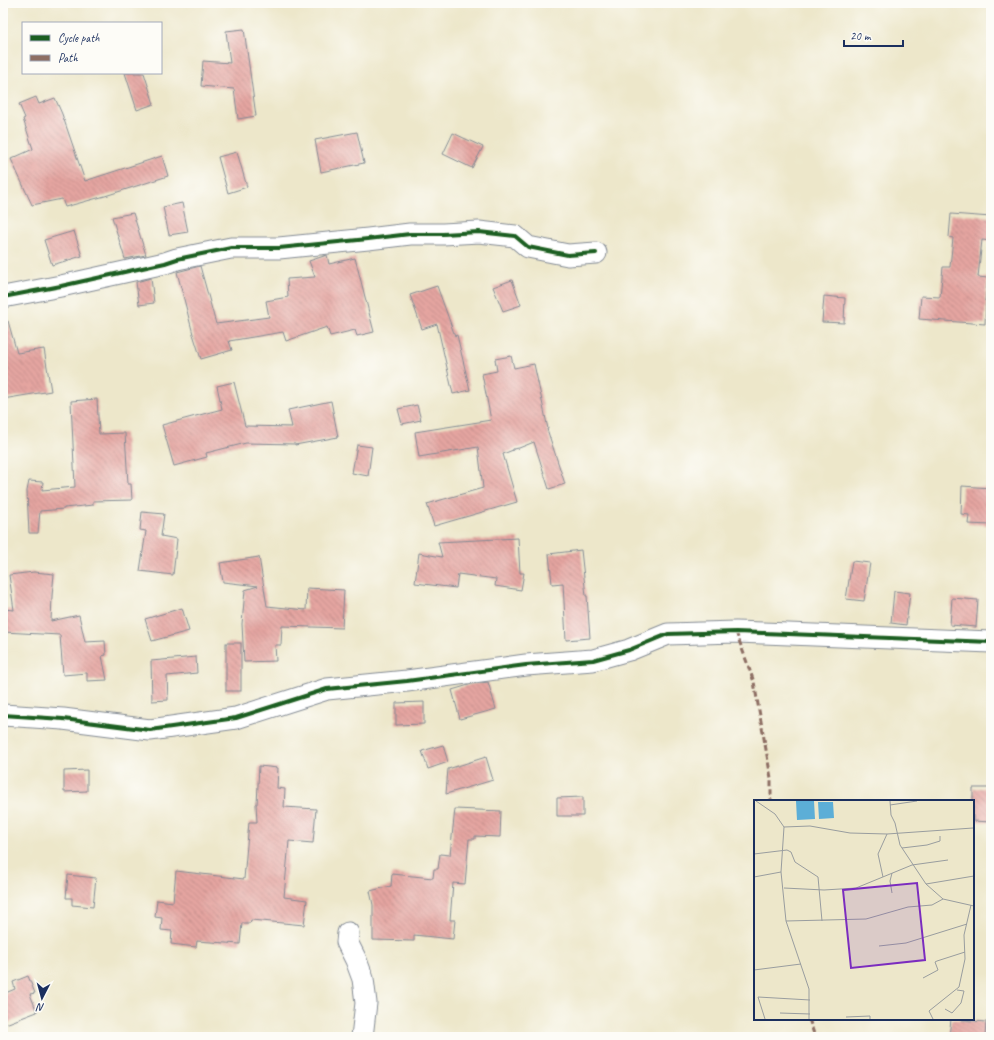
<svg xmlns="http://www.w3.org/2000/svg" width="994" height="1040" font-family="Caveat,sans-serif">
<defs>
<pattern id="building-back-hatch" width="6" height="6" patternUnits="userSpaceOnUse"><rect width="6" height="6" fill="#e5a5a0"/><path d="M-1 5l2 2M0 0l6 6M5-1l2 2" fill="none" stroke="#b98786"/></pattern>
</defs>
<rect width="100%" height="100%" fill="#fdfcf7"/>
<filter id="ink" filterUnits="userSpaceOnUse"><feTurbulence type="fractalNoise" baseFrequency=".025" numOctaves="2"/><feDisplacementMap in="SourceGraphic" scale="8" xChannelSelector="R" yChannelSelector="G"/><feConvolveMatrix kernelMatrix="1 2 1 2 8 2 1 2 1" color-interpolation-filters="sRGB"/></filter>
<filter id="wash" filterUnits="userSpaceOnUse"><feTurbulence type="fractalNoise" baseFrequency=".012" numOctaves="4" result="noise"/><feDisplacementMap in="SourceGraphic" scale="16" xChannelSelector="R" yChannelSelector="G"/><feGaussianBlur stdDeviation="0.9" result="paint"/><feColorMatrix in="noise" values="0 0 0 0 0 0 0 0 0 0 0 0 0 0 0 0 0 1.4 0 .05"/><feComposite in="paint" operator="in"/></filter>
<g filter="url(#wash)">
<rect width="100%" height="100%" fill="#ede7ca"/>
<g id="blocks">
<!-- building -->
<g fill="url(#building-back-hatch)">
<path d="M244,29L256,116L238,119L234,89L201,86L203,61L230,63L226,31Z"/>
<path d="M125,73H144L154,104L137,110Z"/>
<path d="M36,97L39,104L55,98L62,114L85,181L162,156L168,176L105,196L65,207L62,199L32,205L11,159L33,149L23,119L25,118L19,104Z"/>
<path d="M357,132L364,163L321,172L315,140Z"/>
<path d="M453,133L483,147L472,168L443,154Z"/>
<path d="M237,152L247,187L228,193L218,157Z"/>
<path d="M182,203L188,232L169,235L163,207Z"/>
<path d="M133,213L146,255L125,259L112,217Z"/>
<path d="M951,214L991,217V241L982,240L978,277L988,278L985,301H986L985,324L919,319L921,296L940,297L943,267H950L953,238L949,237Z"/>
<path d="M74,231L82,256L52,265L44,240Z"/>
<path d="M327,255L329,264L355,258L374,332L357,336L355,330L330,336L327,327L286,341L283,332L229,341L232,350L201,359L193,334L177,272L200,266L216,324L269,317L266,301L288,297L287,279L315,277L309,261Z"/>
<path d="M151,278L154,303L139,305L136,282Z"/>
<path d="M512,280L521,305L503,311L493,287Z"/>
<path d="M437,286L455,336L457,335L470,390L453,394L437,324L422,329L410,295Z"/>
<path d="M824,296L845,298L844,323L822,322Z"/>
<path d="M3,321H8L17,353L44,349L51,391L3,399Z"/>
<path d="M511,356L514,368L534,364L548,429H547L565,484L549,489L534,442L519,448L513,449V450L503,454L517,502L434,526L427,504L483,488L478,447L419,457L415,432L491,420L482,374L497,371L495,359Z"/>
<path d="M234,382L245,426L292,427L288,410L331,401L338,437L295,445V444L246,443L206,453L207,457L174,466L162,425L222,409L217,386Z"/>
<path d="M97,399L99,434L125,433L128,484H131L132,500L93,501V505L64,508V509L40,511L38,533H29L27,491L29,481L43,482L42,490L75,487L71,401Z"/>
<path d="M417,405L421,420L402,424L398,409Z"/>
<path d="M357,445L372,447L368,476L352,473Z"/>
<path d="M962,486L991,488V525L968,524L969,515L961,514Z"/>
<path d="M142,512L164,514L161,536L177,539L173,575L140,571L146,531L140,530Z"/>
<path d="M518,538L520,573H524L521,590L495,586L496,579L458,574L456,588L415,583L419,553L442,557L438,542Z"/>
<path d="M581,550L586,596H587L590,638L566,640L563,583L552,584L549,554Z"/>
<path d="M259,557L267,606L306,610L307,588L344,590L342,628L282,626L281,645H275L276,661L244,662L242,624L245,590L258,586L223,582L220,563Z"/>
<path d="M852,561L870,563L864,601L846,599Z"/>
<path d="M34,572L54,574L52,596L51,621L79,615L85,642L105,641L106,655L102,656L107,680L87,681V673L63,675L60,635L3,632V609L14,610L9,575Z"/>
<path d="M894,591L910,593L906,625L891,623Z"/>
<path d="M952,598L978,600L976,627L950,625Z"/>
<path d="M182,608L189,631L152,641L145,619Z"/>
<rect x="226" y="643" width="15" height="48"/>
<path d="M196,657L197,673L167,676L168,700L152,701L151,661Z"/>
<path d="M488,682L496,709L460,719L452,690L472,684Z"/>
<path d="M424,702V724L396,725V703Z"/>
<path d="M443,745L448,762L428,769L422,751Z"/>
<path d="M486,757L493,780L446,794L448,769Z"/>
<path d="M259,766L278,768L277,788L285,789L284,807L316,809L313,843L289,841L284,897L307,900L304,925L251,920L250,923H242L240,944L197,941L196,947L171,944L172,931L161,930L162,918L155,917L157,900L173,902L176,871L244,879L249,822H257L256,804H257Z"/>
<path d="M87,770V791L64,792V771Z"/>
<path d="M973,788H991V822L973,821Z"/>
<path d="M583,797V816H557V798Z"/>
<path d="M455,809L501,811L500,837L475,836V839H469L465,884L453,883L450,920H455L453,939L414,935V941L373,940V905L370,891L391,886L392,874L433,878L434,869H438L440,854L450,855Z"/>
<path d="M68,875L96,878L93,907L72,905V898H66Z"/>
<path d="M28,976L35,993L30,994L37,1012L3,1025V994L15,989L13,982Z"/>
<path d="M951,1019L986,1022L985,1037H949Z"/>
</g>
</g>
</g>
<g filter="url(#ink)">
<use href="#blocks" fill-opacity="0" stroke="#848b94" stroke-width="1"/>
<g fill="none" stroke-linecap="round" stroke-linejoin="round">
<!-- street casing -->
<g stroke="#848b94" stroke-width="23">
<g id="street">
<path d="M3,297L61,286L165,263L177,259L231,248H279L368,239L410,234H443L479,232L515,236L528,247L568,255L596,253"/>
<path d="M3,715L63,719L150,730L236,718L327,689L407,681L526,665L593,660L629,650L668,634L736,632L991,642"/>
<path d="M348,933L347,942L356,960L363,979L366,1003L362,1037"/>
</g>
</g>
<!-- street -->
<use href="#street" stroke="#fff" stroke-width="21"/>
<!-- quiet -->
<g stroke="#8d6e63" stroke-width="3" stroke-dasharray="6 3" stroke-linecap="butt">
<path d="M736,632L754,682L771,778V801"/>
<path d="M809,1019L815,1037"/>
</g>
<!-- cycleway casing -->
<g stroke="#fdfcf7" stroke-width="6">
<g id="cycleway">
<path d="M3,297L61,286L165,263L177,259L231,248H279L368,239L410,234H443L479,232L515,236L528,247L568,255L596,253"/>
<path d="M3,715L63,719L150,730L236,718L327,689L407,681L526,665L593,660L629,650L668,634L736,632L991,642"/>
</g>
</g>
<!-- cycleway -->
<use href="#cycleway" stroke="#1b5e20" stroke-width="4"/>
</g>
</g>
<!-- overview -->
<g transform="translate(754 800)">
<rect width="220" height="220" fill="#ede7ca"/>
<path d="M42,1H60L61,19L43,20ZM64,2H79L80,18L65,19Z" fill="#5caed7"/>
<path fill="none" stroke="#999d9f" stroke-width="1" d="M2,1L21,14L30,27L27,72L32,121L55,189V219M136,1L137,15L141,23L146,45L172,84L189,99L220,106M136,5L163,1M30,27L56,26L96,33L133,34L219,28M148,48L173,45L186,41V36M0,54L33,50L37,52L41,62L64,77L68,121M138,73L136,81L138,93M0,77L27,72M129,77L124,54L133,34M172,84L220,76M30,88L70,90L102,88L158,65L194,60M32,121L112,119L154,107L178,105L189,99M125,146L152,143L213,124M0,170L47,164M169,178L184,170L181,162L183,161L211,152M191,209L198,213L207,203L210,191L203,190M26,213L56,214M92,217L116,216V219M11,219L4,197L56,200M179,219L175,211L205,187L211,159L210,135L217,105"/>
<path fill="#7b2cbf" fill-opacity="0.15" stroke="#7b2cbf" stroke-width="2" d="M163,83L171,160L97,168L89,90Z"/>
<rect width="220" height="220" fill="none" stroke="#1b2f5e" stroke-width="2"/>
</g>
<!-- margin -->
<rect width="994" height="1040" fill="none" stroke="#fdfcf7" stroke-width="16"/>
<!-- legend -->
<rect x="22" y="22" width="140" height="52" fill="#fdfcf7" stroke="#a3aaba"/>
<rect x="30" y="35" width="20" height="6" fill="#1b5e20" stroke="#a3aaba"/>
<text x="58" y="42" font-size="12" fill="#1b2f5e">Cycle path</text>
<rect x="30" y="55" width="20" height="6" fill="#8d6e63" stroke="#a3aaba"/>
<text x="58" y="62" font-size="12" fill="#1b2f5e">Path</text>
<!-- north arrow -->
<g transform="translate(42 998) rotate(186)" stroke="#fdfcf7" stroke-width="3" paint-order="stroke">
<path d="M0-3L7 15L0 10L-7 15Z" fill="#1b2f5e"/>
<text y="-6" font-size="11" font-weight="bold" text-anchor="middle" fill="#1b2f5e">N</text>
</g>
<!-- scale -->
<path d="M844 40v6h59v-6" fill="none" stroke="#1b2f5e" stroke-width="2"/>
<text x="850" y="40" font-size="12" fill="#1b2f5e" stroke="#fdfcf7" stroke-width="3" paint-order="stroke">20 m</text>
</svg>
